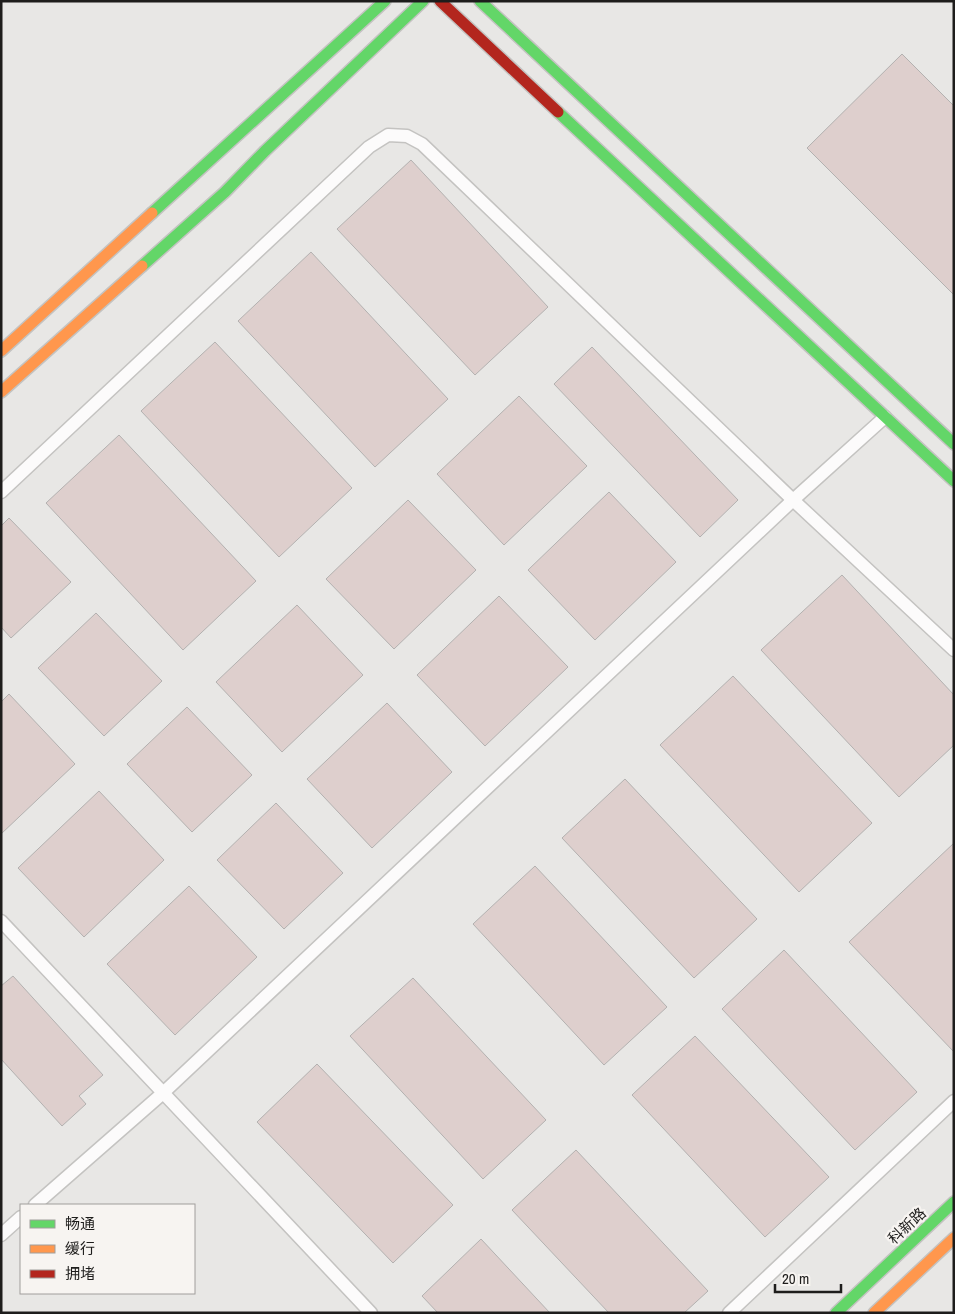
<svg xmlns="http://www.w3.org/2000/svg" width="955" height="1314" font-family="'Archivo Narrow','Noto Sans SC',sans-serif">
<rect width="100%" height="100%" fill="#e8e7e5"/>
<!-- building -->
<g fill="#decfcd" stroke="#b3b1b0">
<path d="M902,54L954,106V295L807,148Z"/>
<path d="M411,160L548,307L475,375L337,229Z"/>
<path d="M311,252L448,399L375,467L238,321Z"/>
<path d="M215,342L352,488L279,557L141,411Z"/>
<path d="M592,347L738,500L700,537L554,384Z"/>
<path d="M519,396L587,466L504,545L437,474Z"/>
<path d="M119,435L256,581L183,650L46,503Z"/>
<path d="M609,492L676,562L595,640L528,570Z"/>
<path d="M408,500L476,570L394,649L326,579Z"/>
<path d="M9,518L71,582L11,638L1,627V526Z"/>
<path d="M842,575L954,695V745L899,797L761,650Z"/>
<path d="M499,596L568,667L485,746L417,675Z"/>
<path d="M297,605L363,675L282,752L216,682Z"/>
<path d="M96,613L162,681L104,736L38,668Z"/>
<path d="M733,676L872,823L799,892L660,745Z"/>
<path d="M9,694L75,764L1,834V702Z"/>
<path d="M387,703L452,772L372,848L307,779Z"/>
<path d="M187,707L252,775L192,832L127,764Z"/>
<path d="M625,779L757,919L694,978L562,838Z"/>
<path d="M99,791L164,860L84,937L18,868Z"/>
<path d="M276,803L343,873L284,929L217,860Z"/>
<path d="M954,843V1052L849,942Z"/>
<path d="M535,866L667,1007L604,1065L473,924Z"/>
<path d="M189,886L257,957L175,1035L107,964Z"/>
<path d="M784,950L917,1092L855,1150L722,1009Z"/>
<path d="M13,976L103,1075L79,1096L86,1104L62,1126L1,1059V986Z"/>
<path d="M413,978L546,1120L483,1179L350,1036Z"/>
<path d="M695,1036L829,1177L765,1237L632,1095Z"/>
<path d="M317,1064L453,1205L393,1263L257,1122Z"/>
<path d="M576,1150L708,1291L684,1313H609L512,1210Z"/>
<path d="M481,1239L550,1313H438L422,1296Z"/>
</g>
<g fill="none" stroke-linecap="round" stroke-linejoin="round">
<!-- lane casing -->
<g stroke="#c4c3c1" stroke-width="15">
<g id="lane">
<path d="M1,492L369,147L388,135L407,136L422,144L793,500L954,650"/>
<path d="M1,921L371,1313"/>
<path d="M35,1205L163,1093L793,500L885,417"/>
<path d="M1,1235L21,1217"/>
<path d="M729,1313L954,1101"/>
</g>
</g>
<!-- fast casing -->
<g stroke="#c4c3c1" stroke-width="14">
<g id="fast">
<path d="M480,1L954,444"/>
<path d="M558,112L954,481"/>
<path d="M152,213L385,1"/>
<path d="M142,266L225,192L265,151L423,1"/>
<path d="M836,1313L954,1202"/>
</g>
</g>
<!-- slow casing -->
<g stroke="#c4c3c1" stroke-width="14">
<g id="slow">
<path d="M1,351L152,213"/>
<path d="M1,392L142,266"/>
<path d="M874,1313L954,1238"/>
</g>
</g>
<!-- jam casing -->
<g stroke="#c4c3c1" stroke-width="14">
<path id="jam" d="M440,1L558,112"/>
</g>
<!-- lane -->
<use href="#lane" stroke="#fcfbfb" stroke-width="12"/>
<!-- fast -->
<use href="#fast" stroke="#63d668" stroke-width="11"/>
<!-- slow -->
<use href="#slow" stroke="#ff974d" stroke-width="11"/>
<!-- jam -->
<use href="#jam" stroke="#b3261e" stroke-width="11"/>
</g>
<g text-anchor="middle" stroke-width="4.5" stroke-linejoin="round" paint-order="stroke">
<!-- street labels -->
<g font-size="15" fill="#1e1d1c" stroke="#f7f4f1">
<text transform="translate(907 1226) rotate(-43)" y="5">科新路</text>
</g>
</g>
<!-- border -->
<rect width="955" height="1314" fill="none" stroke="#1e1d1c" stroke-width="5"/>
<!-- legend -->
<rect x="20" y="1204" width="175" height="90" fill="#f7f4f1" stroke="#a09e9c"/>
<rect x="30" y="1220" width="25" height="8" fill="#63d668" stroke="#a09e9c"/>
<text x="65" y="1229" font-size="15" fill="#1e1d1c">畅通</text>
<rect x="30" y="1245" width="25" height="8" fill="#ff974d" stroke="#a09e9c"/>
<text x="65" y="1254" font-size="15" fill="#1e1d1c">缓行</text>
<rect x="30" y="1270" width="25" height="8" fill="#b3261e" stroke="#a09e9c"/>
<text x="65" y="1279" font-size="15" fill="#1e1d1c">拥堵</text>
<!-- scale -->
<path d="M775 1284v8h66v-8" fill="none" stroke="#1e1d1c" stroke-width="2.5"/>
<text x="782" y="1284" font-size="15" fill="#1e1d1c" stroke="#f7f4f1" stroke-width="4" paint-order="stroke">20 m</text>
</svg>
